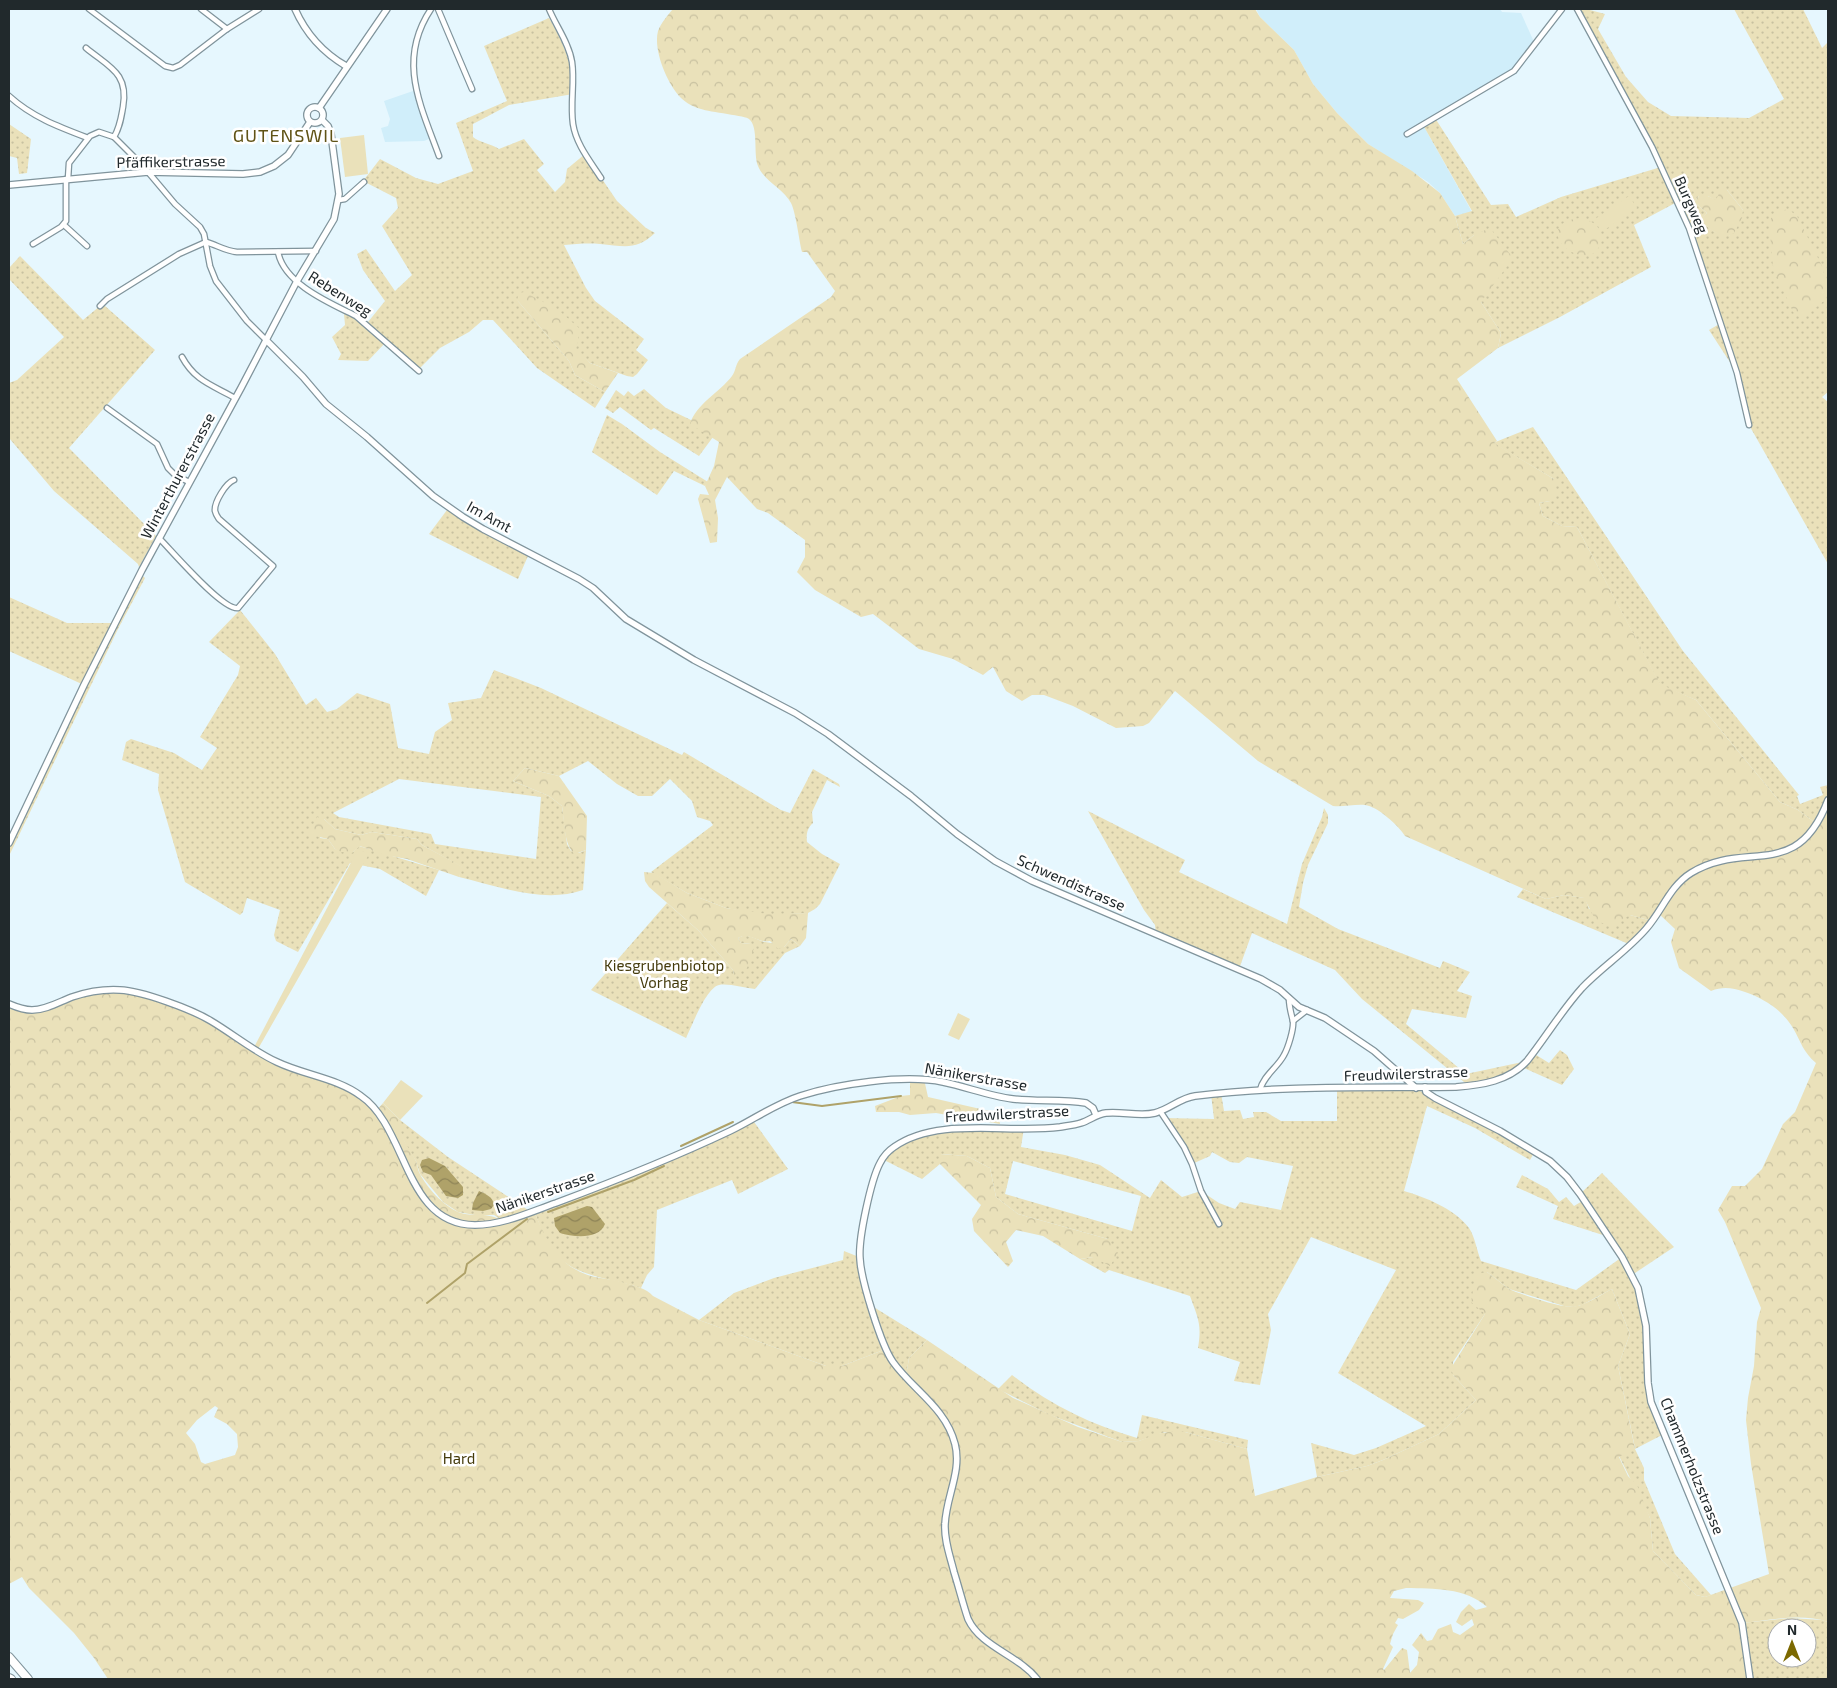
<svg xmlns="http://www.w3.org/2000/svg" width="1837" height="1688" font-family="'Exo 2',sans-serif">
<defs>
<pattern id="green-dots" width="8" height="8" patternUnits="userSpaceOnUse" patternTransform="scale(1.25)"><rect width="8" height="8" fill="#eae1ba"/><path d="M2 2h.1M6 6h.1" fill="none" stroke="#c8c1a0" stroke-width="1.8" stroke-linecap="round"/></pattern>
<pattern id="forest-crowns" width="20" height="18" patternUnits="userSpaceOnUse" patternTransform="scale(1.25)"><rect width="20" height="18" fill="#eae1ba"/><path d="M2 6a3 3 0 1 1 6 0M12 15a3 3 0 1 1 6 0" fill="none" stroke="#c8c1a0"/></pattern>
<pattern id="water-waves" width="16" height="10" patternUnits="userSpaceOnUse" patternTransform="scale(1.25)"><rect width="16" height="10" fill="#afa269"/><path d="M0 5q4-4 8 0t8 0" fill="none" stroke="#8e8457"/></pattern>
</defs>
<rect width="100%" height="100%" fill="#e6f7fe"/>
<!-- built -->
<g fill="#d0eefa">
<path d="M1256,9H1500L1502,12L1521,13L1535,44L1520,65L1423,125L1472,212L1455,216L1440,193L1428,182L1368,144L1337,113L1313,84L1294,50L1260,17Z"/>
<path d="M413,91L429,139L424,141L385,142L381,128L388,126L390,119L384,101Z"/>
</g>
<!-- green -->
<g fill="url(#green-dots)" fill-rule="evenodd">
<path d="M1577,9H1586L1605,14L1598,29L1626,77L1648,102L1671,116L1749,118L1784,99L1734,9H1803L1822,48L1828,42V392L1822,397L1828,402V564L1749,425L1737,373L1709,330L1721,323L1695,243L1677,202L1634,225L1651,267L1560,317L1498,348L1501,333L1481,302L1474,235L1463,244L1455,216L1472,211L1423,125L1435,118L1491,205L1508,204L1516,217L1561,197L1661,167ZM1727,190L1743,210L1729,236C1717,235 1709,229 1701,220L1707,213L1694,202L1699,196H1708L1716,201Z"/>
<path d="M549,18C563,42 574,66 573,94L509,105L473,124V137C480,143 490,143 499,149L524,139L544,164L537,170L555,192L565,182L567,169L585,154L617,201L646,228L655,233C636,251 624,246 600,244C588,243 576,244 564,245L586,288L595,301L644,339L636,350L648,360L637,374L633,377L627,376L590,363L517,300L569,361L575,375L605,392L595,408L537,368L493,320H483L469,332L440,348L419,369L385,343L368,361L338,360L341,354L332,337L345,325L344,314L368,322L385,301L363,270L357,254L366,249L395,291L412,275L382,226L398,208L396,198L363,181L380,159L416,178L438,184L473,171L456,123L507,101L484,46Z"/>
<path d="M9,124L31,139L27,173L19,174L17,158L9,156Z"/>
<path d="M20,256L83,320L100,306H105L155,350L69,448L156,536L139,567L138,564L54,491L9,438V383L17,380L64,337L9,279V268Z"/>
<path d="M644,389L666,408L691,420V424L713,437L699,456L654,428L651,430L620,407L613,413L605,408L616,390L624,396L628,391L634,396Z"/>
<path d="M607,415L622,424L660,452L708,482L705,486L674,471L657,495L592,452Z"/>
<path d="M1533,427L1683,651L1799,795L1797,796L1800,804L1823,795L1820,787L1828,785V809L1824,810L1817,824L1798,810L1780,802L1696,700L1660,685L1577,527L1562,526L1543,516L1539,503L1550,501L1554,479L1493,443Z"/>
<path d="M447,510L466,523L528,556L518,579L429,534Z"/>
<path d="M140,573L145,578L118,629L9,856V843L84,685L9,651V597L67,623H114Z"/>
<path d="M240,610L275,654L306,705L316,698L327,712L337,709L357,693L390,704L398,748L429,754L435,732L452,720L448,703L481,698L494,670L541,688L682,755L684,752L781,810L790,813L813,769L839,784L840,787L827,780L812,812L813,823C807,828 806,835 807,842L822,854L840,864L820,904L815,909L808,913L789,914H757L726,908L687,893L651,872L713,825L710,821L697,817L692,801L670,779L652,796H638L617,784L588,761L559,776L525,768L513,781L549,796L562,806L567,844L571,851L579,853L586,850L583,890C544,904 497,886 459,877L462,867L422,845L417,839L372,832L361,835L335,829L324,819L320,838L328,839L335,849L353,852L359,846L439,870L426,896L380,869L350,863L298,952L276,941L274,935L280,910L247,898L243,912L240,915L185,882L158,790L159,774L122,760L126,742L131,739L174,753L202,770L217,748L200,737L238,675L240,666L209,642ZM399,779L541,797L536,859L435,844L431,834L339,817L333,813Z"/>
<path d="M1324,808L1328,815V823L1308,865L1303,883L1299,907L1338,929L1440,968L1443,961L1470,972L1457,991L1472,996L1466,1018L1412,1009L1406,1024L1466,1074L1527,1061L1533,1053L1549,1063L1560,1050L1567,1055L1574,1069L1562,1085L1522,1067L1513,1073L1469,1086L1362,999L1335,970L1252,933L1239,969L1156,934L1155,925L1144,910L1088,811L1185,860L1179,872L1287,924L1302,864L1322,817Z"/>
<path d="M1523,889L1546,899L1564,895L1585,898L1589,909L1630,915L1652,921L1631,945L1517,897Z"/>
<path d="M667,903L699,931L733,970L734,974L751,944L741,943L738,938C748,932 755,940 765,942C772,943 777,944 784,947L791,939L800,946L785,953L755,989C746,988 727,983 719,985C706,988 692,1026 686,1038L591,990Z"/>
<path d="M1337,1089H1415L1430,1095L1535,1151L1530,1160L1475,1128L1427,1106L1404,1191C1425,1197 1455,1209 1469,1228C1475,1237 1477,1251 1481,1261L1576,1290L1622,1257L1609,1237L1553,1219L1558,1206L1516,1187L1522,1175L1548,1189L1559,1202L1566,1197L1574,1206L1584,1200L1580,1194L1602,1173L1674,1247L1632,1275L1641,1300L1648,1383L1664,1434L1635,1449L1644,1468V1480L1675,1554L1711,1595L1705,1597L1696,1595L1653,1551L1650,1518L1619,1456L1635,1448L1618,1366L1630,1334L1612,1289L1582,1305L1574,1307L1564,1306L1509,1289L1487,1272L1485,1314L1453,1362V1375L1476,1400L1439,1434L1383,1460L1367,1466L1317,1477L1311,1443L1354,1455L1376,1448L1426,1426L1338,1373L1396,1270L1311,1237L1268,1314L1271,1330L1260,1385L1234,1381L1240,1362L1198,1348C1202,1324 1198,1318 1190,1296L1109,1270L1105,1273L1080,1259L1093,1257L1108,1239L1018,1214L996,1197L990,1168L967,1156L941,1154L940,1164L922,1179L882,1159L895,1147L934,1130L1024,1128L1021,1147L1065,1155L1100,1165L1150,1198L1161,1180L1182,1197L1201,1191L1219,1203L1235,1209L1240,1202L1281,1210L1293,1166L1247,1157L1239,1163L1230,1162L1212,1152L1210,1156L1192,1164L1164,1118L1214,1119L1211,1094L1221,1093L1224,1111L1240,1110L1243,1119L1254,1117L1253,1112H1266L1281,1121H1337ZM1013,1161L1141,1196L1132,1231L1005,1194Z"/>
<path d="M752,1119L788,1169L738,1194L732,1180L657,1210L654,1267L647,1275L641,1288C609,1277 570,1278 549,1246C543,1236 539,1222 534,1211L601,1186Z"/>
<path d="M400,1120L448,1157L531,1212L503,1221L494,1215H475L458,1212L443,1202L420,1174L416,1161L407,1147L399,1130Z"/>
<path d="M844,1251L859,1257L872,1306L927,1340L909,1358L906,1376L886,1349L842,1366H826L699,1320L734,1293L774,1278L843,1260Z"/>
<path d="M1012,1375C1049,1404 1091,1425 1137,1438L1142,1415L1248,1440L1247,1449L1185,1432H1165L1139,1441L1122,1442L1050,1415L998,1389Z"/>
<path d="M1790,1618L1822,1620L1828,1622V1679H1750L1742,1623ZM1777,1628H1807V1658H1777Z"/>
</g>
<!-- forest -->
<g fill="url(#forest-crowns)" fill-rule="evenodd">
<path d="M673,9H1255L1260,17L1294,50L1313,84L1337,113L1368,144L1412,171L1440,193L1455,216L1463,244L1474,235L1490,228L1513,258L1481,302L1501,333L1498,348L1457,379L1497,441L1494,443L1554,479L1557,494L1550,501L1539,503L1543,516L1562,526L1577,527L1660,684L1696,700L1780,802L1798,810L1817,824L1824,810L1828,809V1622C1802,1613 1770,1620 1743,1623L1750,1679H108L94,1658L74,1633L29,1588L22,1577L9,1584V1004L34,1010L75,996L122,990L191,1011L256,1051L340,1085L377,1110L383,1103L400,1120C399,1136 408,1146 415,1159C418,1164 417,1169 420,1174C427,1188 443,1205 458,1212C474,1218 487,1211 503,1221L534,1211C547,1241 556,1265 591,1276C602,1279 614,1279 625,1283C635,1286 646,1288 653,1296L699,1320L826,1366H842L886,1349L906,1376L909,1358L927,1340L1013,1398L1078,1427L1122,1442L1139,1441L1156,1434L1174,1431L1185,1432L1247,1449L1255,1496L1317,1477L1367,1466L1383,1460L1439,1434L1476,1400L1453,1375L1451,1368L1485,1314L1471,1302L1476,1274L1487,1272L1509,1289L1516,1292C1532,1297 1566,1311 1581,1305C1592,1301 1602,1294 1612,1289L1630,1334L1618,1366L1635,1449L1619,1457L1628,1476L1637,1485L1650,1518L1653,1551L1696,1595L1705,1597L1769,1574L1751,1464L1746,1420L1748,1398L1754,1366L1757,1322L1761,1308L1725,1222L1718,1210L1732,1186H1745L1762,1169L1783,1124L1795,1112L1816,1063C1803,1052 1801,1042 1793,1028C1782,1010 1765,999 1745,992C1732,988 1724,986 1711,991L1679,968L1671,942L1675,929L1658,913L1652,921L1630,915L1611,926L1596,921L1584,898L1564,895L1546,899L1405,836C1399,826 1377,806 1365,805C1355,804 1344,807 1333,806L1258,761L1175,691L1149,723L1143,726L1116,728L1073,706L1044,695H1032L1022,701L1006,691L993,667L983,675L953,659L919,649L873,614L861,617L815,590L797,572L805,557V540L768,513L757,509L727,477L715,500L718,518L717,542L710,543L698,499L700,494L709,495L705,486L714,466L719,442L690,424C696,404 720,392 732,376C736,371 735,365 740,359L831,297L835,291L807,252H802C799,240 796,213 791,203C784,189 764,181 758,166C753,154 759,127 749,119C747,116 709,112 701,109C694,107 686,103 681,98C667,84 653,50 658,31C661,23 668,15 673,9ZM215,1406L218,1408L214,1417L227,1424L237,1434L238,1447L235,1455L205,1464L201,1462L195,1444L186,1433L197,1420ZM1406,1588C1434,1589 1465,1587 1487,1607L1476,1610L1469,1604L1461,1612L1456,1622L1462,1626L1472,1619L1474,1625L1460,1635L1453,1632L1451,1624L1438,1629L1432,1640L1427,1641L1421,1633L1412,1645L1419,1652L1417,1665L1410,1673L1407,1650L1402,1648L1384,1670L1383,1669L1393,1647L1390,1644L1393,1634L1398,1625L1395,1623L1398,1618L1403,1619L1419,1610L1424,1603L1418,1600L1390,1598L1394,1591Z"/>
<path d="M1721,189L1727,190L1743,210L1742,218L1734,233L1729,236H1722L1711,230L1700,220L1707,213L1694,202L1699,196H1708L1716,200Z"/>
<path d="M1788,209L1797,216L1822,266L1827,285L1826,299L1802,319L1793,312L1773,267L1769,222L1774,213Z"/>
<path d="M1582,218C1602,223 1610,242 1591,255C1563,260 1537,221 1582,218Z"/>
<path d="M524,292L557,309L580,329L576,349L590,363L618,373L605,392L575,375L569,361L517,300L519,293Z"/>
<path d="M525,768L559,776L587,816L586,850L575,854C564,847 564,818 562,806L549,796L513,781Z"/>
<path d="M317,817L324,819L335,829L361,835L372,832L417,839L422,845L463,867L459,877L407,859L385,855L360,846L352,853L341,852L335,849L328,839L311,835V830Z"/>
<path d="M644,872L654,873L687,893L726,908L768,914L808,913L806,938L800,946L791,939L784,947L778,949L770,941C759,944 749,931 738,938L741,943L751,944L754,948L747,968L734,975L733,970L699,931L649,887L645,881Z"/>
<path d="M910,1079H924L928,1097L998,1113L1000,1124L936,1113L910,1115L899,1112H876L875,1106L901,1096L910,1095Z"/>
<path d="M940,1154L967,1156L990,1168L996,1197L1018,1214L1108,1239L1118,1253L1110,1266L1093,1257L1080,1259L1043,1236L1016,1230L1006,1242L1013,1261L1008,1267L974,1231L972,1219L981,1205L940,1164Z"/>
</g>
<!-- pitch -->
<g fill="#eae1ba">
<path d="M364,135L368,174L345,177L340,138Z"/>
<path d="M1629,196L1637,208L1603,231L1595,219Z"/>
<path d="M358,849L369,854L254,1056L251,1053Z"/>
<path d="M958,1013L970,1019L959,1040L948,1035Z"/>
<path d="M401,1080L423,1096L400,1120L383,1103Z"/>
</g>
<!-- water -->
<g fill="url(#water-waves)">
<path d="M429,1158L445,1166L463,1187V1195L458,1198L446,1196L431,1175L423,1172L420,1165L422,1160Z"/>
<path d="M479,1191C486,1194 493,1197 494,1205L491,1209L483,1211L472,1210L473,1203Z"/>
<path d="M587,1206L592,1207L605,1224C599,1240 573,1237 560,1233L555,1226L554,1218Z"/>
</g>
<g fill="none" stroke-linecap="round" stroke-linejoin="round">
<!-- stream -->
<g stroke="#afa269" stroke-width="2">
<path d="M792,1102L822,1106L901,1096"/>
<path d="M681,1146L733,1122"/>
<path d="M548,1212L634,1180L664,1166"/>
<path d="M427,1303L465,1273L467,1264L527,1219"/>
</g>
<!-- street casing -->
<g stroke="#80949c" stroke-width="7">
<g id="street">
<path d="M89,9L165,66L173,68L180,65L227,29L259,9"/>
<path d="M201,9L227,29"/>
<path d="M431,9C397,60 420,104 439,156"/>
<path d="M438,9L472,89"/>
<path d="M549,9C556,26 569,43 572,62C575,82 570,103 573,124C576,144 590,161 601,178"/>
<path d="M1577,9L1652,147L1689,228L1737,373L1749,425"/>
<path d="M86,48C109,67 129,73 123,107C121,118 120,127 114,137"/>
<path d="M9,96C32,117 59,127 88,138"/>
<path d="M1407,134L1514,71L1562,9"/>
<path d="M68,179L69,163L90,136L99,132L114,137L143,166L175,204L200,227L204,234L210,266L216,281L247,321L266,340"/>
<path d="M339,200L345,199L364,182"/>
<path d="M64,225L87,246"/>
<path d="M206,242C217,245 225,251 237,252L316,251"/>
<path d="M33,244L61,227L66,221V179"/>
<path d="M278,252C284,284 330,303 356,316L419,371"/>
<path d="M100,306L107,299L179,254L206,242"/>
<path d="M182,357C195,381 212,385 235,398"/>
<path d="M107,408L157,444L168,468L175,475L189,482"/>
<path d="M159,538C172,551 223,611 238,608L273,566L219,519C217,516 216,515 215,511C214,502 226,483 234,480"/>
<path d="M1293,1021L1307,1010"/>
<path d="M1260,1090C1263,1076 1278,1067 1284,1055C1288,1048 1294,1029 1293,1021C1291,1013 1289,1007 1289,998"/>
<path d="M1160,1111L1184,1147L1192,1164L1201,1191L1219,1224"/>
</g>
</g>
<!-- secondary casing -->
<g stroke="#80949c" stroke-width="8">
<g id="secondary">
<path d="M295,9C306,34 322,52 346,66"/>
<circle cx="315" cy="115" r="8"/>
<path d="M319,108L387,9"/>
<path d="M9,185L148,172L243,174L260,172L274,166L288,155L310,122"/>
<path d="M266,340L303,377L326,404L367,437L433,496L463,517L483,529L579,579L593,588L626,619L694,660L795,713L828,734L911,796L957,834L995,861L1032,881L1261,979L1280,990L1299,1007L1325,1018L1374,1051L1416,1088"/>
<path d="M9,843L84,685L142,570L241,388L297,281L334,219L339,194L331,134L328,126L322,120"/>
<path d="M9,1004C16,1007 24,1010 32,1010C46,1010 59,1002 72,997C87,992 104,989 120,990C142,991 191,1009 211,1021C233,1034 253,1051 277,1062C304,1075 337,1078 361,1096C408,1128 404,1225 475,1225C503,1225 530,1212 556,1203C615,1181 673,1158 730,1131C753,1120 775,1104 800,1096C837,1084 904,1074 943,1082C967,1087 989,1096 1013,1099C1037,1102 1062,1099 1086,1103L1093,1108L1096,1115"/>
<path d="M1425,1087L1426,1092L1435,1098L1500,1131L1550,1161L1567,1177L1580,1194L1622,1257L1638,1288L1646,1326L1648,1383L1651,1402L1742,1623L1750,1679"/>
<path d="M1037,1679C1018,1655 981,1647 968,1619C963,1604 959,1588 954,1572C950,1556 944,1540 945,1524C946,1497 962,1471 955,1444C946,1408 913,1390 893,1362C881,1345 861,1280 860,1259C858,1239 871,1180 880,1163C883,1157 888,1151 894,1147C938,1116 1008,1134 1060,1127C1066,1126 1075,1125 1081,1123C1090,1120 1097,1114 1106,1113C1122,1111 1139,1117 1155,1113C1170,1109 1180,1098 1195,1096C1281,1085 1370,1088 1456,1087C1482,1085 1509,1081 1527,1061C1546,1037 1562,1010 1582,988C1602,967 1627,951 1646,929C1662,911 1670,886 1691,873C1746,839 1797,883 1828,800"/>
</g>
</g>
<!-- highway casing -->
<g stroke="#80949c" stroke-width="10">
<g id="highway">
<path d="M9,1657L28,1679"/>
<path d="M9,1678L11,1679"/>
</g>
</g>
<!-- street -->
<use href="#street" stroke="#fff" stroke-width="4.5"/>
<!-- secondary -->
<use href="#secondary" stroke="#fff" stroke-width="5.5"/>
<!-- highway -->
<use href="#highway" stroke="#fff" stroke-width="8"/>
</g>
<g text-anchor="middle" stroke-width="5" stroke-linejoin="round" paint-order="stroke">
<!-- street labels -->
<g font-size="15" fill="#21292c" stroke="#fff">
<text transform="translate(171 162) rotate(-1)" y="5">Pfäffikerstrasse</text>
<text transform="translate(1691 205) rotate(66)" y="5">Burgweg</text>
<text transform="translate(340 294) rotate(32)" y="5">Rebenweg</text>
<text transform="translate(178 476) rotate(-62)" y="5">Winterthurerstrasse</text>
<text transform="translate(489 517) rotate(29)" y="5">Im Amt</text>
<text transform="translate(1071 883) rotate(24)" y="5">Schwendistrasse</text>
<text transform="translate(1406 1074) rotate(-2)" y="5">Freudwilerstrasse</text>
<text transform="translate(976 1077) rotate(10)" y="5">Nänikerstrasse</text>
<text transform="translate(1007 1114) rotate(-3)" y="5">Freudwilerstrasse</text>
<text transform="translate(545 1192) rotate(-19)" y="5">Nänikerstrasse</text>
<text transform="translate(1692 1466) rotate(68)" y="5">Chammerholzstrasse</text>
</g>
<!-- park labels -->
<g font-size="15" fill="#453b0c" stroke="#fff">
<text x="664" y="971">Kiesgrubenbiotop<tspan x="664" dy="17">Vorhag</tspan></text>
<text x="459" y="1464">Hard</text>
</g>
<!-- quarter labels -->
<g font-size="18" letter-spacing="1" fill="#605316" stroke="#fff">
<text x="286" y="142">GUTENSWIL</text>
</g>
</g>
<!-- border -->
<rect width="1837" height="1688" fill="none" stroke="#21292c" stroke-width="20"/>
<!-- north arrow -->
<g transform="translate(1792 1643)"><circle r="24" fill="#ffffff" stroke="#a6a9ab"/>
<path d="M0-4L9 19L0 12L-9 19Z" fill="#7c6900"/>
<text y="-8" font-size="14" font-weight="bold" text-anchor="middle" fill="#21292c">N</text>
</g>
</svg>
